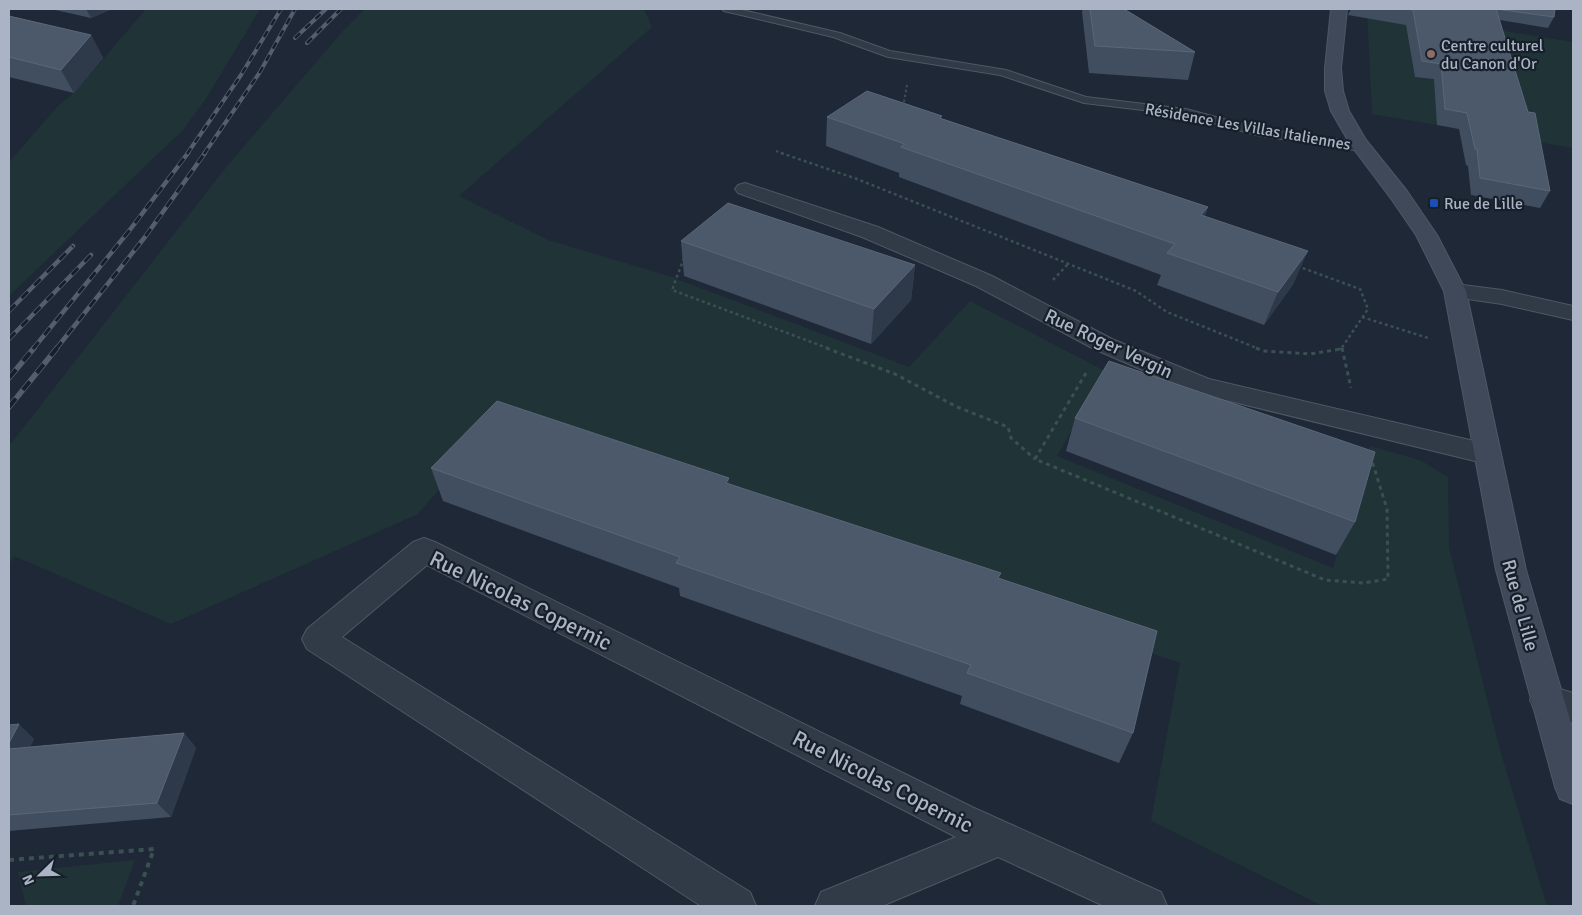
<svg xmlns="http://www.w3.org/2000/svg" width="1582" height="915" font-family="Signika,sans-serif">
<rect width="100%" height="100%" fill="#1e2836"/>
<!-- green -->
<g fill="#203437">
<path d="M146,9H260L207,97L183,130L9,296V162L59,105L74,93Z"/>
<path d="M365,9H644L652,27L459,196L548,240L669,276L909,367L970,301L1105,371L1057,456L1333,568L1370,446L1420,460L1448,477L1449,548L1500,750L1547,906H1323L1151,821L1180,663L491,429L418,514L171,624L14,556L9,565V446L227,166L342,32Z"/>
<path d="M1367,9L1573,42V148L1372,114Z"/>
<path d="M135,860L118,906H26L18,872Z"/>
</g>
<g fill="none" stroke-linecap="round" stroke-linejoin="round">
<!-- lane casing -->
<g stroke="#4f5765" stroke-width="2">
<path id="lane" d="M722,9H738L840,33L890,51L1006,70L1086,97L1186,109L1257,128L1361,143L1367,147L1361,151L1256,135L1185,115L1084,103L1000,75L888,57L833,37L724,11Z"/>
</g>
<!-- street casing -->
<g stroke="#4f5765" stroke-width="2">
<g id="street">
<path d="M745,183L878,227L992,276L1112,339L1209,379L1487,444L1497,447L1501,454L1497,461L1487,464L1193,392L1094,349L976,286L862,237L738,193L735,189L738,185Z"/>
<path d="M1455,284L1502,290L1573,306V320L1502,304L1447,296L1444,291L1447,286Z"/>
<path d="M424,538L435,542L972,807L1161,892L1167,906H1104L998,857L882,906H815L821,892L956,837L427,565L342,637L750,892L756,906H701L307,649L302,639L307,629L413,542Z"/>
<path d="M1547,685L1573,693V723L1535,711L1530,700L1535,689Z"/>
</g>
</g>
<!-- secondary casing -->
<g stroke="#4f5765" stroke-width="2">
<path id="secondary" d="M1331,9H1347L1341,68L1343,91L1349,111L1366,140L1407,191L1437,235L1466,291L1526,570L1573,730V804L1560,799L1555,787L1496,570L1444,291L1416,235L1392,200L1350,144L1331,111L1325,91V68Z"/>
</g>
<!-- path-far3 -->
<g stroke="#3a5052" stroke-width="2" stroke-dasharray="2.5 2.5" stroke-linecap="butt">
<path d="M903,107L907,85"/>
<path d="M776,151L785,154"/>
</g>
<!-- path-far2 -->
<g stroke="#3a5052" stroke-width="2.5" stroke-dasharray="3 3" stroke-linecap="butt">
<path d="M781,153L857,179L1136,291L1167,312L1259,349"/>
<path d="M684,258L672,290L830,349"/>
<path d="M1297,266L1360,289L1368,309L1341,349"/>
<path d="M1053,280L1068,264"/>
<path d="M1362,317L1428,338"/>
<path d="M1339,349H1341"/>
</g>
<!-- path-far1 -->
<g stroke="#3a5052" stroke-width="3" stroke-dasharray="4 4" stroke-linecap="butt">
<path d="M826,348L895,374L957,407L1008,427L1011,438L1035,459"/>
<path d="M1256,348L1263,351L1310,354L1341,349"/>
<path d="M1342,348L1351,388"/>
<path d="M1086,373L1035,459L1325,580L1363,583L1388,579L1387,509L1372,461"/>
</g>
<!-- path -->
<path stroke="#3a5052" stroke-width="4" stroke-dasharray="5 5" stroke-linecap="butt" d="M9,860L154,849L133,906"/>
<!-- lane -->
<use href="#lane" fill="#313a47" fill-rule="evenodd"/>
<!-- street -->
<use href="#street" fill="#313a47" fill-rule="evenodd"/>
<!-- secondary -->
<use href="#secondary" fill="#3f495a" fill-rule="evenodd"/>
<!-- rail-far2 casing -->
<g stroke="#535e6e" stroke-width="4">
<g id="rail-far2">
<path d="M295,38L326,9"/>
<path d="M307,43L341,9"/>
<path d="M187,154L241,75L281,9"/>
<path d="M204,154L260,72L295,9"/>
</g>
</g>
<!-- rail-far1 casing -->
<g stroke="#535e6e" stroke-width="4.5">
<g id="rail-far1">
<path d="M9,311L73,246"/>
<path d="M9,339L91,255"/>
<path d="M33,349L129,231L188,153"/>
<path d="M56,349L145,237L205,153"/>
</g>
</g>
<!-- rail casing -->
<g stroke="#535e6e" stroke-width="5.5">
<g id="rail">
<path d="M9,378L34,348"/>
<path d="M9,407L57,348"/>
</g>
</g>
<!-- rail-far2 -->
<use href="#rail-far2" stroke="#171f2b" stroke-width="2.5" stroke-dasharray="7" stroke-linecap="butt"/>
<!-- rail-far1 -->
<use href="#rail-far1" stroke="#171f2b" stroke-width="3" stroke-dasharray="9" stroke-linecap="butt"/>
<!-- rail -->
<use href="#rail" stroke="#171f2b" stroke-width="4" stroke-dasharray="11" stroke-linecap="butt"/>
</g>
<!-- wall -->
<g fill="#414e5f">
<path d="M51,9H112L91,18Z"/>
<path d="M1083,9H1124L1195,52L1188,80L1089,73L1082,12Z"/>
<path d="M1351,9H1555L1554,17L1548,28L1500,20L1550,191L1540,208L1471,195L1468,166L1466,165L1459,129L1437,125L1434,79L1415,77L1406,25L1348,15Z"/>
<path d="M9,16L91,35L103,58L74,93L9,77Z"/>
<path d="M942,116L941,118L1208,207L1205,216L1294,283L1264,325L1157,285L1161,275L899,177V173L826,146L827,117Z"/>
<path d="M681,241L915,265L911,300L871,344L684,276Z"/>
<path d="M1075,418L1355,522L1336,555L1066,451Z"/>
<path d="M431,468L730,484L999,579L1133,733L1119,763L960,704L962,696L680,596L679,588L443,501Z"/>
<path d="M9,725L34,739L30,747L184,733L196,748L171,817L9,831Z"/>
</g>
<!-- shaded-wall -->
<g fill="#2e3a4a">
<path d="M86,9H112L91,18Z"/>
<path d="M91,35L103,58L74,93L61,70Z"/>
<path d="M1208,207L1197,239L1201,215Z"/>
<path d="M1308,251L1294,283L1264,325L1278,292Z"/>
<path d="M915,265L911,300L871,344L874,309Z"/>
<path d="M729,478L731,511L726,483Z"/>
<path d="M19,724L34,739L22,764L9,752V743Z"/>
<path d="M184,733L196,748L171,817L157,803Z"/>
</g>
<!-- building -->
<g fill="#4c596a" stroke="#5b6778">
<path d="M1090,9H1124L1195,52L1095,46Z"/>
<path d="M1404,9H1496L1528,112L1535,113L1550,191L1480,178L1477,149H1475L1467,113L1445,109L1441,64L1422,61L1413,10Z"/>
<path d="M1496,9H1555L1554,17Z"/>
<path d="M9,16L91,35L61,70L9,57Z"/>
<path d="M867,91L942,116L939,118L1208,207L1201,215L1308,251L1278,292L1167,253L1175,244L901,147L905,144L827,117Z"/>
<path d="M728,203L915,265L874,309L681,241Z"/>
<path d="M1109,361L1375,452L1355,522L1075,418Z"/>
<path d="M497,401L729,478L726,483L1001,573L998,578L1157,631L1133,733L967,673L971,665L676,563L680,557L431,468Z"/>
<path d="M19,724L9,743V725Z"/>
<path d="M184,733L157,803L9,815V749Z"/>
</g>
<!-- markers -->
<circle fill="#8d6e63" stroke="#171f2b" stroke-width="2" cx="1431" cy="54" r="5"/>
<rect fill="#1a4fb4" stroke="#171f2b" stroke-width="2" x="1429" y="198" width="10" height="10" rx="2.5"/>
<g text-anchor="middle" stroke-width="4.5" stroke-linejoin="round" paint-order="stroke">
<!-- far-poi labels -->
<g font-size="16" fill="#abb4c4" stroke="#171f2b" text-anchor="start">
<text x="1441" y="51">Centre culturel<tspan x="1441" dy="18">du Canon d'Or</tspan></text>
<text x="1444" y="209">Rue de Lille</text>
</g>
<!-- far-street labels -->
<g font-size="16" fill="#abb4c4" stroke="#171f2b">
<text transform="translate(1248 126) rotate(10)" y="6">Résidence Les Villas Italiennes</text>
</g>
<!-- street labels -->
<g font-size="19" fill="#abb4c4" stroke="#171f2b">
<text transform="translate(1109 343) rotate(25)" y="7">Rue Roger Vergin</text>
<text transform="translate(1521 605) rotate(75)" y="7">Rue de Lille</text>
</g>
<!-- near-street labels -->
<g font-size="22" fill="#abb4c4" stroke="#171f2b">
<text transform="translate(521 600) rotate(26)" y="8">Rue Nicolas Copernic</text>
<text transform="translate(883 781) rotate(27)" y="8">Rue Nicolas Copernic</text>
</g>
</g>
<!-- border -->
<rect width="1582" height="915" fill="none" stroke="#abb4c4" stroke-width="20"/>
<!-- north arrow -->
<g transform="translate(40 875) rotate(247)" stroke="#171f2b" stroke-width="4" paint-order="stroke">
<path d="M0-4L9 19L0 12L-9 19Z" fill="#abb4c4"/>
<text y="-8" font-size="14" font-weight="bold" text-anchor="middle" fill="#abb4c4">N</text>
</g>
</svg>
